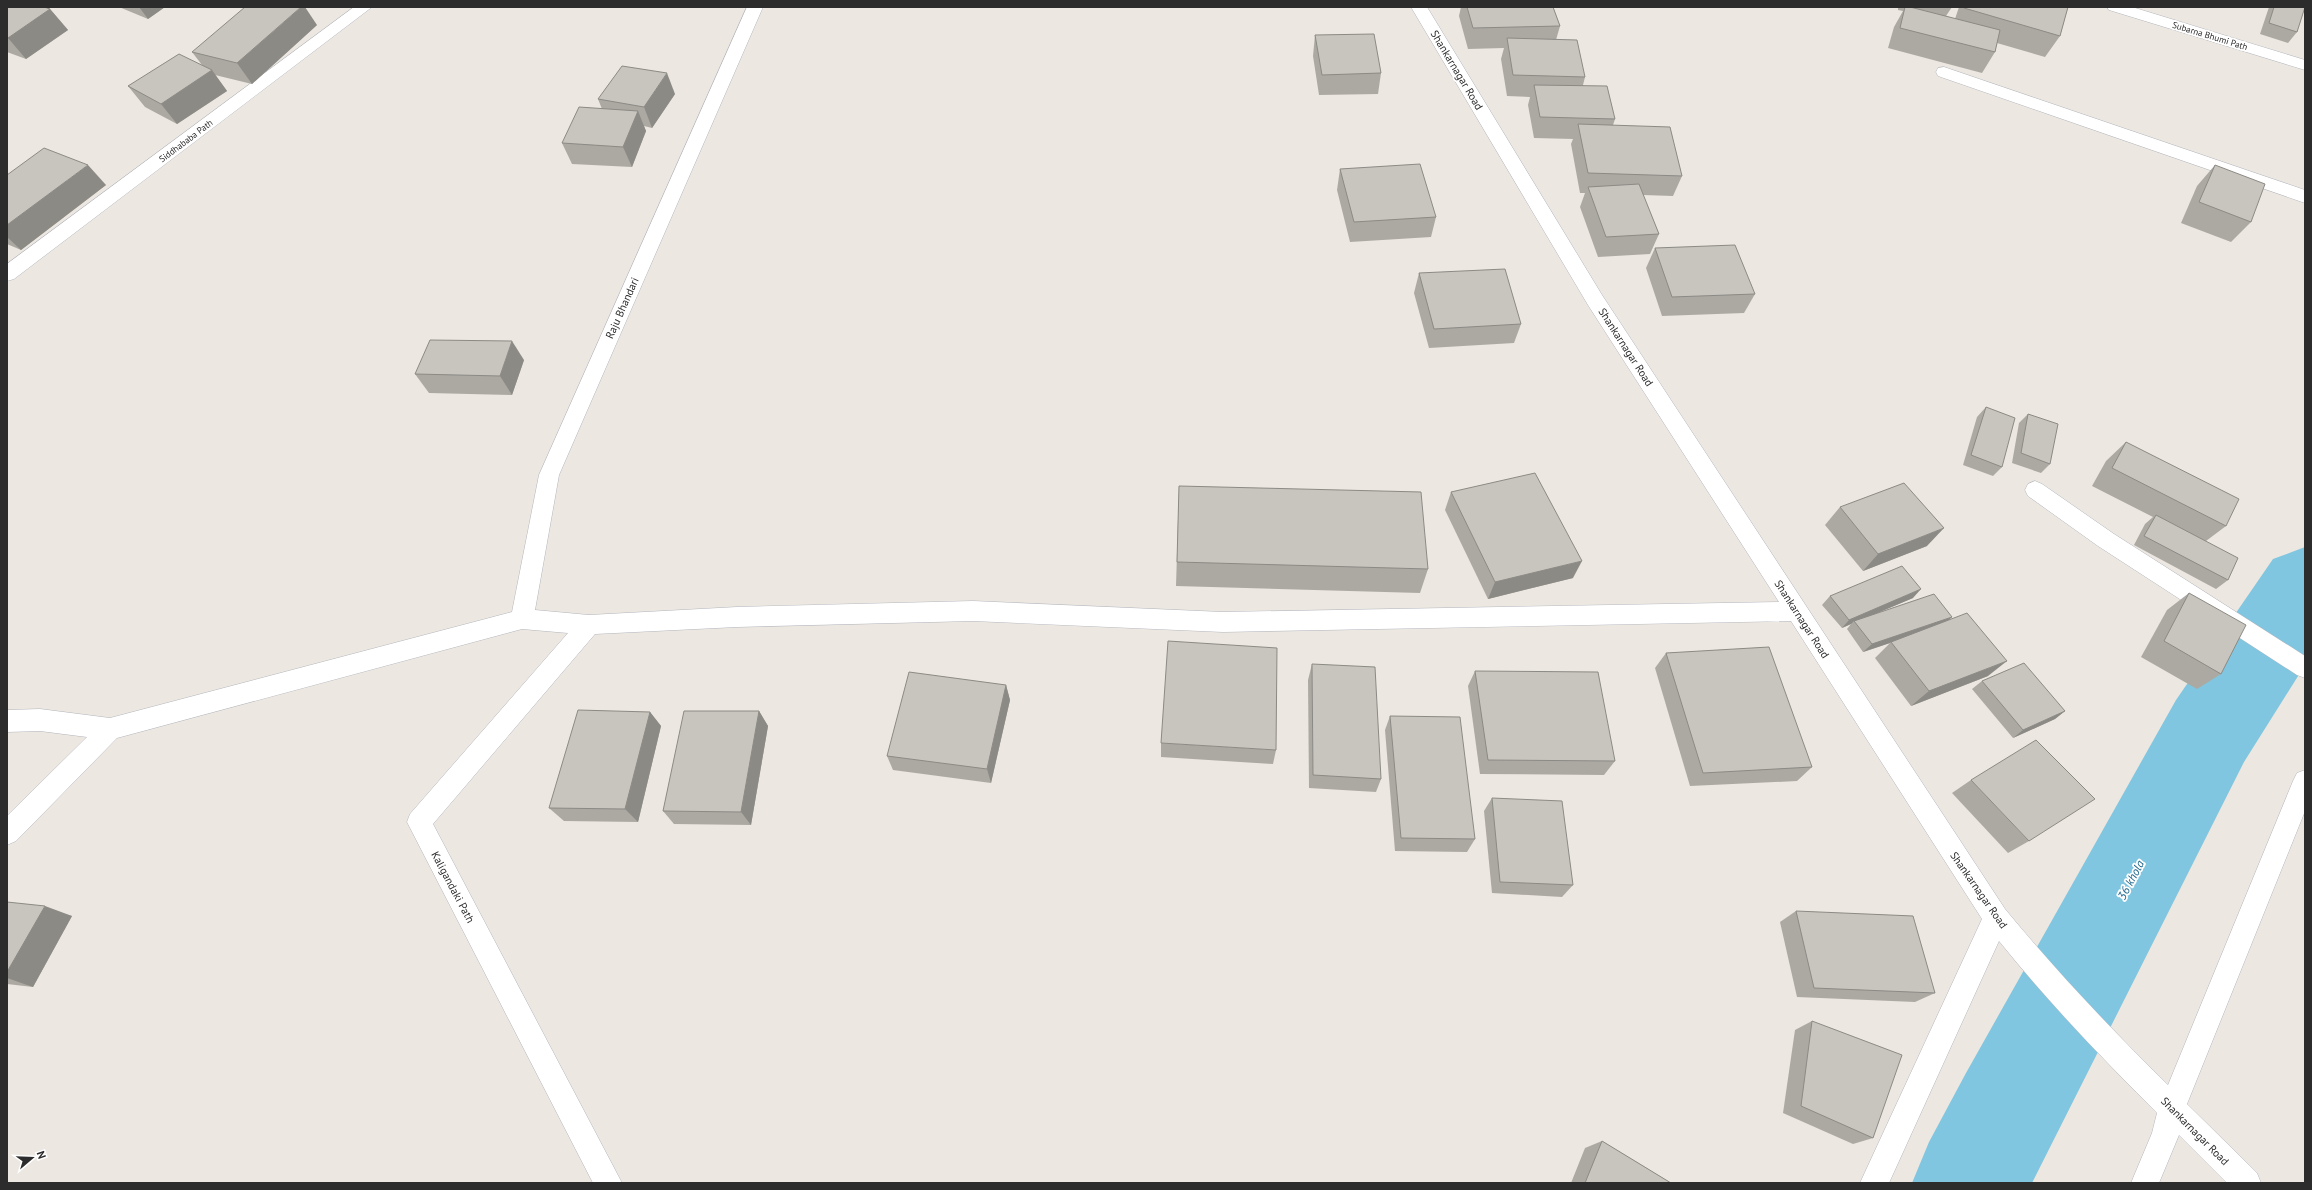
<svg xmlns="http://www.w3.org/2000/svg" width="2312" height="1190" font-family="'PT Sans',sans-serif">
<rect width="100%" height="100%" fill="#ece7e0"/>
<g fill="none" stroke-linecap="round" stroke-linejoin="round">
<!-- river -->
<path fill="#80c6e0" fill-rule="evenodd" d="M2305,547V665L2244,762L2032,1183H1912L1929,1142L1966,1073L2176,700L2273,559Z"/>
<!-- minor casing -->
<g stroke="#b3b6be" stroke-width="1">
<g id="minor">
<path d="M354,7H372L14,279L7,281V264Z"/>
<path d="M747,7H763L559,475L535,610L589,615L737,607L973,601L1223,612L1779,602L1588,305L1411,7H1427L1602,295L2005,909C2056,971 2111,1029 2168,1085L2293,781L2297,773L2305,770V811L2187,1104L2257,1173L2261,1183H2227L2179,1135L2159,1183H2131L2152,1133L2157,1113C2102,1058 2048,1002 1999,941L1889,1183H1860L1982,919L1791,621L1223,632L973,621L737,627L595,634L433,824L622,1183H593L407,822L410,814L568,633L522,629L117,738L16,841L7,845V816L87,737L40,731L7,732V710L40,709L110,718L512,612L539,475Z"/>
<path d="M2107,7H2132L2305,60V70L2109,10Z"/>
<path d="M1944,67L2305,190V203L1938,76L1936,72L1938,68Z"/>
<path d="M2035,481L2042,484L2114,534L2305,656V678L2297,675L2098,546L2028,496L2025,490L2028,484Z"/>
</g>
</g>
<!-- minor -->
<use href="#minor" fill="#fff" fill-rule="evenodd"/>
</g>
<!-- wall -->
<g fill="#aca9a3">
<path d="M7,7L50,9L68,30L26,59L7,52Z"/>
<path d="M119,7H165L148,19Z"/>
<path d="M1461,7H1553L1560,26L1556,40L1585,77L1583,85L1615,119L1613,125L1682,176L1673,196L1643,195L1659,234L1650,254L1598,257L1580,207L1585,193H1580L1571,144L1573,139L1534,138L1528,105L1530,97L1507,96L1501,59L1504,48L1468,49L1459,16Z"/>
<path d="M1898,7H1952L1946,16L1955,19L1959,7H2068L2060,36L2045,57L1997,43L1995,52L1982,73L1888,48L1894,27L1903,11L1898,10Z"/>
<path d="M2269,7H2305L2297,32L2288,43L2260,34Z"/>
<path d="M317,25L252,84L215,75L227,91L177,124L145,107L128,86L202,65L192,52Z"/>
<path d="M1315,35L1381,73L1378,94L1319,95L1313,56Z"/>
<path d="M675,94L652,128L644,126L646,131L632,167L572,164L562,143L602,109L598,99Z"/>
<path d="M2215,165L2251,222L2231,242L2181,223L2197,186Z"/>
<path d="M1340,169L1436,217L1431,237L1350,242L1337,190Z"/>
<path d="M7,175L106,185L21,250L7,244Z"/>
<path d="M1655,248L1755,294L1744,313L1662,316L1646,268Z"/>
<path d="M1419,273L1521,324L1514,343L1429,348L1414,293Z"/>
<path d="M524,360L512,395L429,393L415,374Z"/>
<path d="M1986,407L2002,467L1993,476L1963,465L1977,417Z"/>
<path d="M2028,414L2050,464L2041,473L2012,463L2019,423Z"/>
<path d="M2126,442L2226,526L2206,541L2228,580L2216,589L2134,545L2145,524L2153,517L2092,486L2106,461Z"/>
<path d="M1179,486L1428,569L1420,593L1176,586Z"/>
<path d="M1451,492L1573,578L1488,599L1445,510Z"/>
<path d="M1840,507L1927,546L1863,571L1825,525Z"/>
<path d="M2189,593L2221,674L2197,689L2141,657L2167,610Z"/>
<path d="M1830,596L1913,598L1875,614L1952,617L1948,621L1988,676L1911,706L1875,658L1890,643L1863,652L1847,629L1851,624L1842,628L1822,605Z"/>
<path d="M1666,653L1812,767L1797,781L1690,786L1655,668Z"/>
<path d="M1312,664L1381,779L1376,792L1309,788L1308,680Z"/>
<path d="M1475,671L1615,761L1604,775L1480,774L1468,686Z"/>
<path d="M1982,681L2065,711L2055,719L2013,738L1972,689Z"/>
<path d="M1006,685L1010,700L991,783L893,770L887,756Z"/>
<path d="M759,711L768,726L751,825L674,824L663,811Z"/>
<path d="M650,712L661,726L638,822L564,821L549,808Z"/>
<path d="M1390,716L1475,839L1467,852L1395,851L1385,730Z"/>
<path d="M1161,743L1276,750L1273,764L1161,757Z"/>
<path d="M1971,780L2029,841L2008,853L1952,793Z"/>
<path d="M1492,798L1573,885L1562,897L1492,893L1484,811Z"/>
<path d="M7,902L72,916L33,987L7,984Z"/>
<path d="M1796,911L1935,993L1915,1002L1797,997L1780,922Z"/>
<path d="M1812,1021L1873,1138L1853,1144L1783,1113L1795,1030Z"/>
<path d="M1602,1141L1671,1183H1571L1585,1148Z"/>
</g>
<!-- shaded-wall -->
<g fill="#8c8a85">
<path d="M139,7H165L148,19Z"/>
<path d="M301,7H305L317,25L252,84L237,63Z"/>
<path d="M50,9L68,30L26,59L8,38Z"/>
<path d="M212,70L227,91L177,124L161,104Z"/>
<path d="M667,73L675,94L652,128L644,107Z"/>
<path d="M638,111L646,131L632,167L623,147Z"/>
<path d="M88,165L106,185L21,250L7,237V225Z"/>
<path d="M512,341L524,360L512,395L500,376Z"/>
<path d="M1944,528L1927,546L1863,571L1878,554Z"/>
<path d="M1582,561L1573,578L1488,599L1495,582Z"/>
<path d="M1921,589L1913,598L1856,622L1854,621L1851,624L1842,628L1849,620Z"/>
<path d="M1952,617L1943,625L1891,642L1890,643L1863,652L1872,644Z"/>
<path d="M2007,661L1988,676L1911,706L1929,691Z"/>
<path d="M1006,685L1010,700L991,783L987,769Z"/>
<path d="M759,711L768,726L751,825L741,812Z"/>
<path d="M2065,711L2055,719L2013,738L2023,730Z"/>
<path d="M650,712L661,726L638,822L625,809Z"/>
<path d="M45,906L72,916L33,987L7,978V972Z"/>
</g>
<!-- building -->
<g fill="#c8c5be" stroke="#8c8a85">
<path d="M7,7H44L50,9L8,38H7Z"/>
<path d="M245,7H301L237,63L192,52Z"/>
<path d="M1467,7H1553L1560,26L1473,28Z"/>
<path d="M1905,7H1910L2000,30L1995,52L1900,28Z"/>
<path d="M1965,7H2068L2060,36L1964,8Z"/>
<path d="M2274,7H2305L2297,32L2269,23Z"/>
<path d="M1374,34L1381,73L1322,75L1315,35Z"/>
<path d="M1507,38L1577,40L1585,77L1513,75Z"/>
<path d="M179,54L212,70L161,104L128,86Z"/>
<path d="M622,66L667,73L644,107L598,99Z"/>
<path d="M1534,85L1607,86L1615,119L1540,117Z"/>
<path d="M579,107L638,111L623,147L562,143Z"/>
<path d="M1578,124L1670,127L1682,176L1588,173Z"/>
<path d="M44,148L88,165L7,225V175Z"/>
<path d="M1420,164L1436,217L1354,222L1340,169Z"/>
<path d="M2215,165L2265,184L2251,222L2199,202Z"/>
<path d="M1639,184L1659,234L1606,237L1588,187Z"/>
<path d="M1735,245L1755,294L1672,297L1655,248Z"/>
<path d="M1505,269L1521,324L1434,329L1419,273Z"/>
<path d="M430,340L512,341L500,376L415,374Z"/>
<path d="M1986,407L2015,418L2002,467L1971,455Z"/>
<path d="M2028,414L2058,424L2050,464L2021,453Z"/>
<path d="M2126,442L2239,499L2226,526L2112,468Z"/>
<path d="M1535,473L1582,561L1495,582L1451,492Z"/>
<path d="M1904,483L1944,528L1878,554L1840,507Z"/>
<path d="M1179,486L1421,492L1428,569L1177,562Z"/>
<path d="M2156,515L2238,558L2228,580L2144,536Z"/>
<path d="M1902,566L1921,589L1849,620L1830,596Z"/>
<path d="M2189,593L2246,625L2221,674L2164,641Z"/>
<path d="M1934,594L1952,617L1872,644L1854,621Z"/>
<path d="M1967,613L2007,661L1929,691L1891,642Z"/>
<path d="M1168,641L1277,648L1276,750L1161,743Z"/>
<path d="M1769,647L1812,767L1703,773L1666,653Z"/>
<path d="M2024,663L2065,711L2023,730L1982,681Z"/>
<path d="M1312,664L1375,667L1381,779L1313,775Z"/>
<path d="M1475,671L1598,672L1615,761L1488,760Z"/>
<path d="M909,672L1006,685L987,769L887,756Z"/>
<path d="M578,710L650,712L625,809L549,808Z"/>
<path d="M684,711H759L741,812L663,811Z"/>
<path d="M1390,716L1460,717L1475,839L1401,838Z"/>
<path d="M2036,740L2095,799L2029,841L1971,780Z"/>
<path d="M1492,798L1562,801L1573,885L1500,882Z"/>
<path d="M7,902L45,906L7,972Z"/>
<path d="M1796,911L1913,916L1935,993L1814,988Z"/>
<path d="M1812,1021L1902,1055L1873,1138L1801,1106Z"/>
<path d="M1602,1141L1671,1183H1585Z"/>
</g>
<g text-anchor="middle" stroke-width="3.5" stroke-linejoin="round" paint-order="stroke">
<!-- far-street labels -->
<g font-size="9" fill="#2c2c2c" stroke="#fff">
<text transform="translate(2210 36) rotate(17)" y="3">Subarna Bhumi Path</text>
<text transform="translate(186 141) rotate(-37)" y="3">Siddhababa Path</text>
</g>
<!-- street labels -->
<g font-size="11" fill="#2c2c2c" stroke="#fff">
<text transform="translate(1457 70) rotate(59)" y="4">Shankarnagar Road</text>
<text transform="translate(622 308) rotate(-66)" y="4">Raju Bhandari</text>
<text transform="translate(1626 347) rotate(57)" y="4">Shankarnagar Road</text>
<text transform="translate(1802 619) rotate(57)" y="4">Shankarnagar Road</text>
<text transform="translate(453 887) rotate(62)" y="4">Kaligandaki Path</text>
<text transform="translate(1979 890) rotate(55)" y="4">Shankarnagar Road</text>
<text transform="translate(2195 1131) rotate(45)" y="4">Shankarnagar Road</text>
</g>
<!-- water labels -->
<g font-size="12" font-style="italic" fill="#1e668e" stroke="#fff">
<text transform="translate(2131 880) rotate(-62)" y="4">36 khola</text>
</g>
</g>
<!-- border -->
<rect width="2312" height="1190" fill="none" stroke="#2c2c2c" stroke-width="16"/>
<!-- north arrow -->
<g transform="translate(32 1158) rotate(71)" stroke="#ffffff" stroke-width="3" paint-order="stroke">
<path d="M0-3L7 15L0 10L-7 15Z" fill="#2c2c2c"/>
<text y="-6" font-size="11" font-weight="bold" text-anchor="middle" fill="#2c2c2c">N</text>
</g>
</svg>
